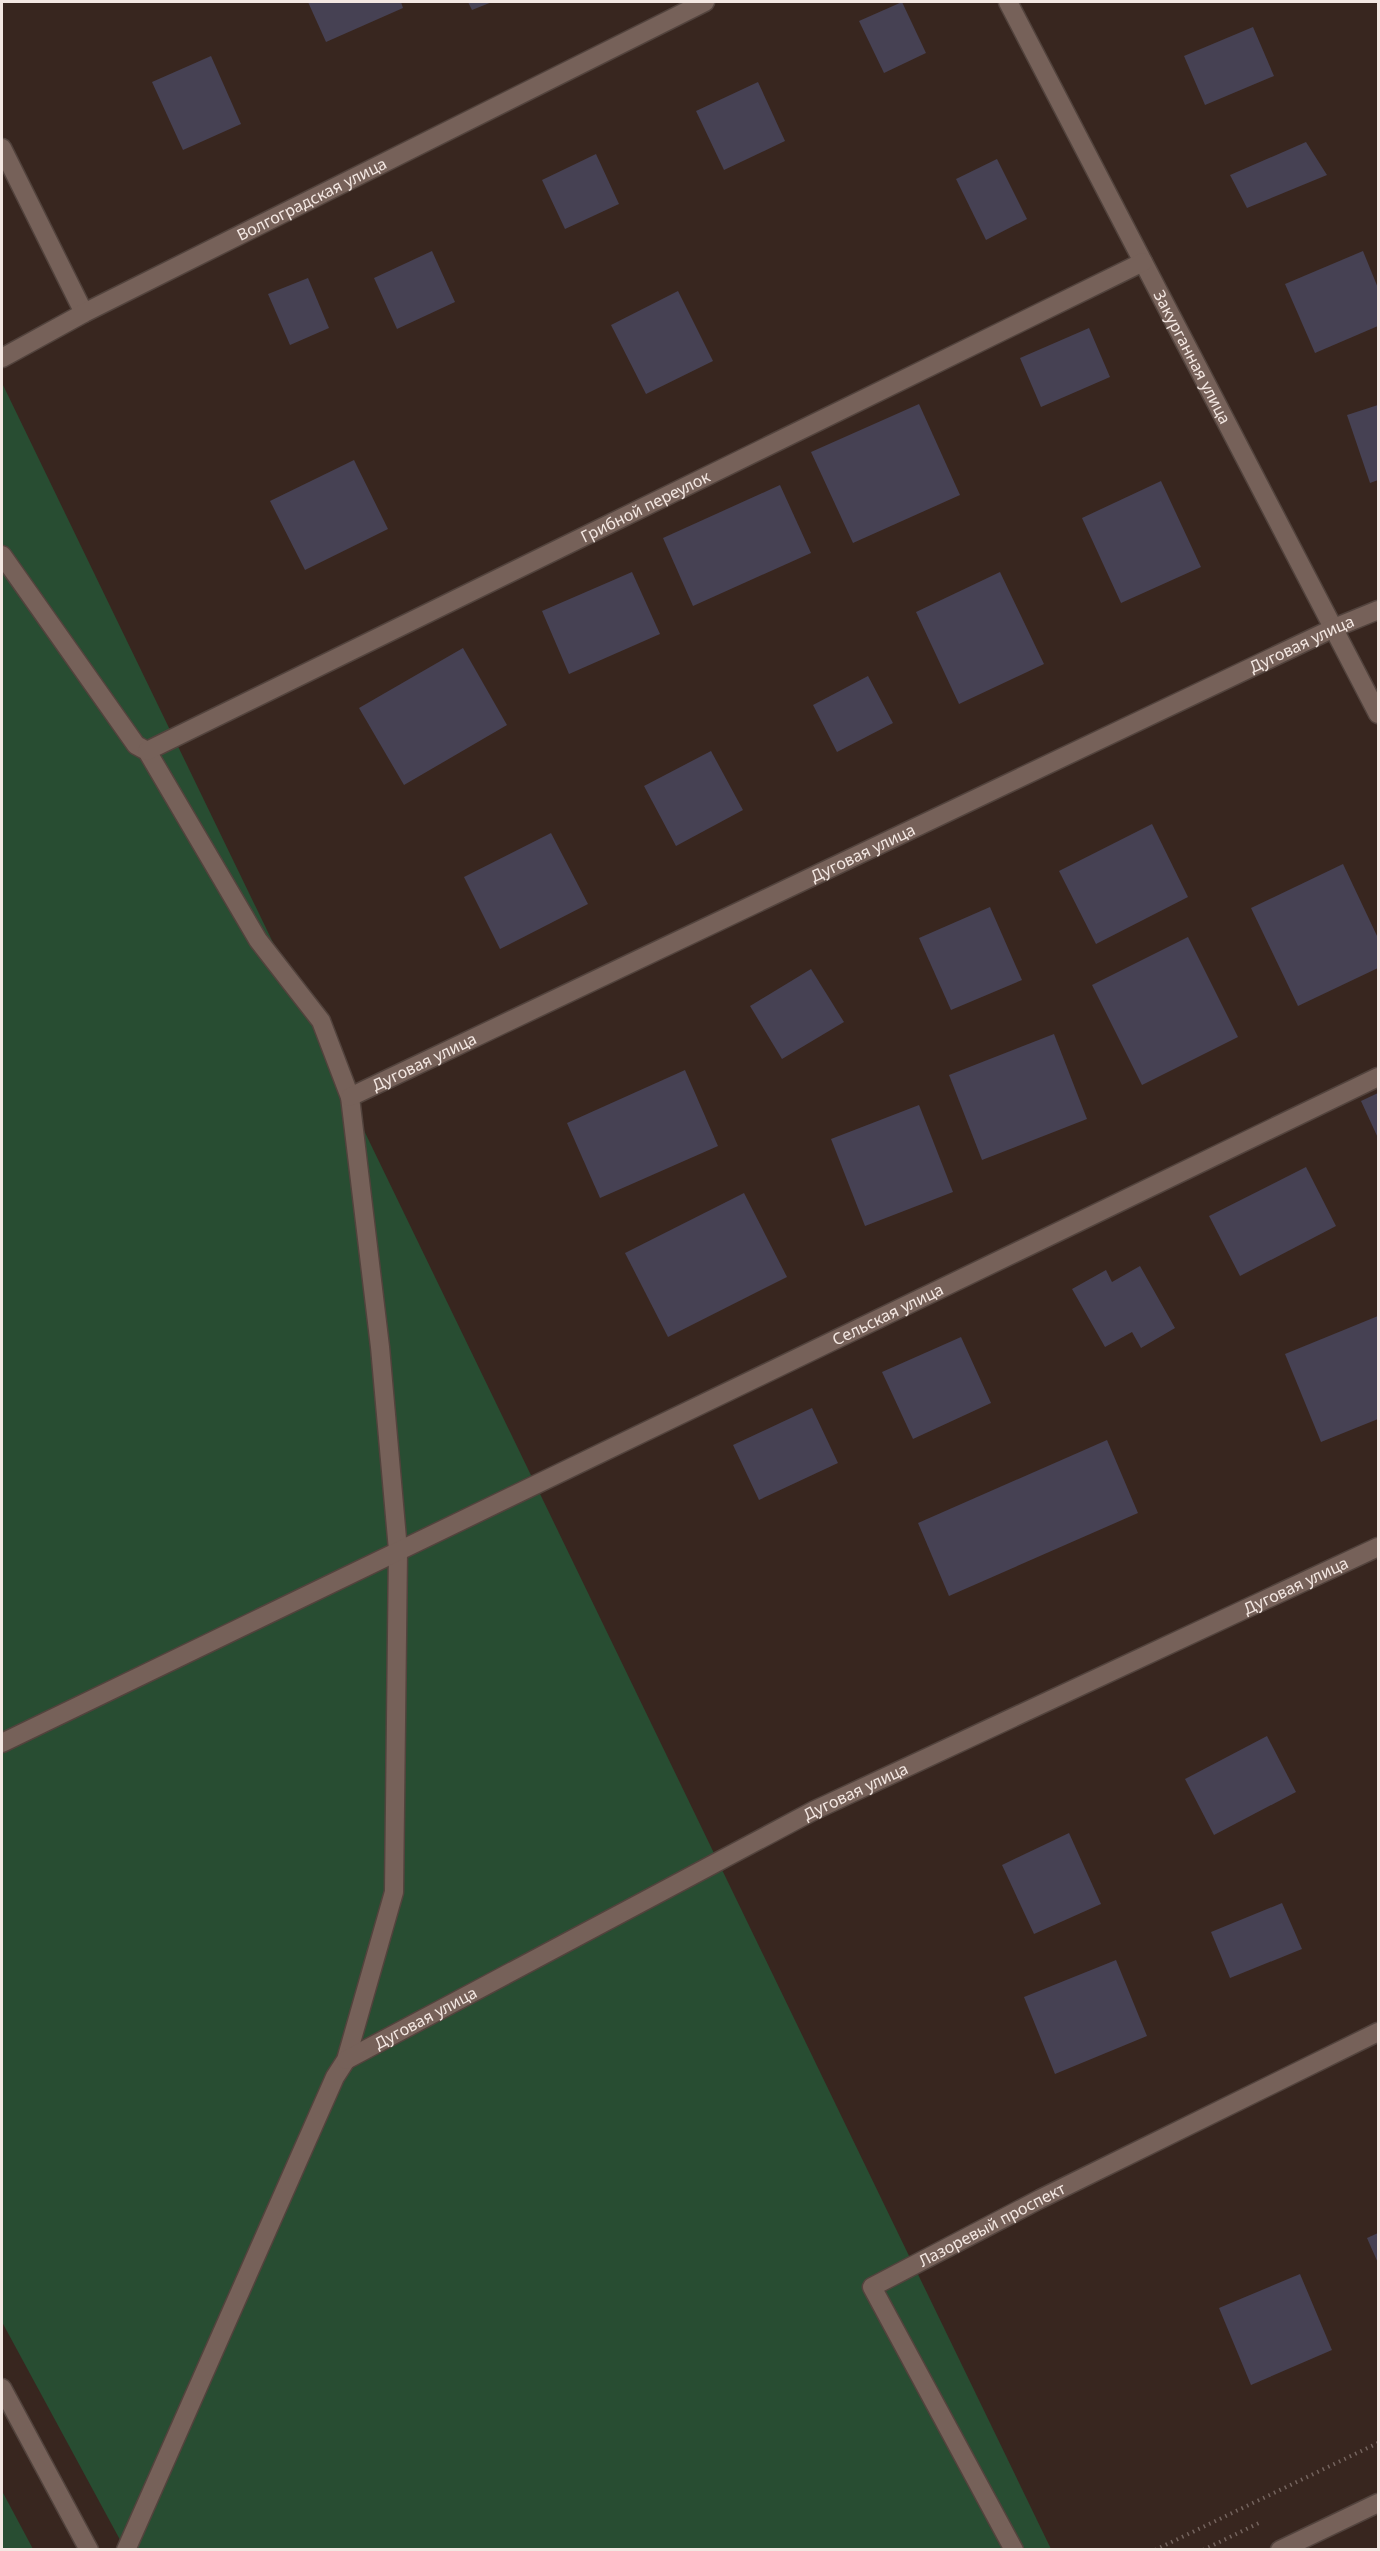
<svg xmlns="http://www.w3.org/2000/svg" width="1380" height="2551" font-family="'Noto Sans',sans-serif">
<rect width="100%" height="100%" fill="#38261f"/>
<!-- green -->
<g fill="#284d32">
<path d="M2,383L1051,2549H125L2,2322Z"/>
<path d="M2,2491L33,2549H2Z"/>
</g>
<!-- building -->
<g fill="#464153">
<path d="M308,2H401L403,8L326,42Z"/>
<path d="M468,2H492L472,10Z"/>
<path d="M902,2L926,53L884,73L859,21Z"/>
<path d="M1253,27L1274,76L1205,105L1184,56Z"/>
<path d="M211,56L241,124L183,150L152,82Z"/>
<path d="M758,82L785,141L724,170L696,111Z"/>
<path d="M1306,142L1327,175L1247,208L1230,175Z"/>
<path d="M596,154L619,204L565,229L542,180Z"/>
<path d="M997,159L1027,219L986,240L956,179Z"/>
<path d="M432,251L455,302L397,329L374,278Z"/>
<path d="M1363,251L1378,288V326L1315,353L1285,284Z"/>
<path d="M308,278L329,328L290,345L268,294Z"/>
<path d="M678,291L713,361L646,394L611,325Z"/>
<path d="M1089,328L1110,377L1041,407L1020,358Z"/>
<path d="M919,404L960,495L853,543L811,452Z"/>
<path d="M1378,405V480L1370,483L1347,415Z"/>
<path d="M354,460L388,529L305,570L270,501Z"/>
<path d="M1161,481L1201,567L1121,603L1082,518Z"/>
<path d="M780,485L811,553L693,606L663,538Z"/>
<path d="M632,572L660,634L569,674L542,611Z"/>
<path d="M1000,572L1044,664L959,704L916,612Z"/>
<path d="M463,648L507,725L404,785L359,708Z"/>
<path d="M868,676L893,723L837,752L813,705Z"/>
<path d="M711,751L743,810L676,846L644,786Z"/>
<path d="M1152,824L1188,897L1096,944L1059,871Z"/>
<path d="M551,833L588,904L500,949L464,877Z"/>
<path d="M1343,864L1378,938V968L1298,1006L1251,908Z"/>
<path d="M990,907L1022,980L951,1010L919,938Z"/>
<path d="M1188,937L1238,1037L1142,1085L1092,985Z"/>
<path d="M811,969L844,1022L782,1059L750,1006Z"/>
<path d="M1054,1034L1087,1119L982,1160L949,1075Z"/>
<path d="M685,1070L718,1146L600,1198L567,1123Z"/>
<path d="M1378,1093V1138L1361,1101Z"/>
<path d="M919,1105L953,1192L865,1226L831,1139Z"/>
<path d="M1306,1167L1336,1226L1240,1276L1209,1216Z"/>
<path d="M744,1193L787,1277L668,1337L625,1253Z"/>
<path d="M1140,1266L1175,1328L1141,1348L1132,1332L1105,1347L1072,1289L1106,1270L1112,1282Z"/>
<path d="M1378,1316V1419L1321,1442L1285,1354Z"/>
<path d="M961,1337L991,1403L913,1439L882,1372Z"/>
<path d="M812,1408L838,1463L759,1500L733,1445Z"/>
<path d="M1107,1440L1138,1513L949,1596L918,1523Z"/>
<path d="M1267,1736L1296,1792L1214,1835L1185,1779Z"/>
<path d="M1069,1833L1101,1904L1034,1934L1002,1865Z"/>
<path d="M1282,1903L1302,1949L1230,1978L1211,1932Z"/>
<path d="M1116,1960L1147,2036L1055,2074L1024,1997Z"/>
<path d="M1378,2233V2263L1367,2238Z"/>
<path d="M1300,2274L1332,2350L1251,2385L1219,2308Z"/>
</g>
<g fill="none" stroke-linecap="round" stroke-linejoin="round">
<!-- minor casing -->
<g stroke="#52433d" stroke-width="21">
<g id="minor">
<path id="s1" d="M1008,2L1378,714"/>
<path d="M2,148L84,313"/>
<path id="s2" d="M2,358L84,313L705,2"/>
<path d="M2,555L136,745L147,751L258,940L321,1021L350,1097L380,1347L398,1550L394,1892L346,2060L335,2077L126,2550"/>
<path id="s3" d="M147,751L1143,262"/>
<path id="s4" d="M350,1097L1334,628L1378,610"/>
<path id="s5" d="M2,1743L1378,1077"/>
<path id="s6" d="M346,2060L813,1811L1378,1547"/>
<path d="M2,2388L89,2550"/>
<path id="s7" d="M1014,2550L872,2287L1040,2199L1378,2032"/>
<path d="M1280,2550L1378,2503"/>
</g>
</g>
<!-- path -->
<g stroke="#74645e" stroke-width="4" stroke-dasharray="1.5 4.5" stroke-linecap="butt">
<path d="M1155,2550L1378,2443"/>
<path d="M1203,2550L1259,2523"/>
</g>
<!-- minor -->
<use href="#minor" stroke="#766159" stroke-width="18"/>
</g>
<g text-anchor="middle" stroke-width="6" stroke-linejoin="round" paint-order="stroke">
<!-- street labels -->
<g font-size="16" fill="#f3e7e2" stroke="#2e1c16">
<text dy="6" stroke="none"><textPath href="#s2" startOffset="348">Волгоградская улица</textPath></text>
<text dy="6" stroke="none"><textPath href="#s1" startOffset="400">Закурганная улица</textPath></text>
<text dy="6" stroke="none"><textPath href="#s3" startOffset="555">Грибной переулок</textPath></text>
<text dy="6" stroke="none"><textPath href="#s4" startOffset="1054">Дуговая улица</textPath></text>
<text dy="6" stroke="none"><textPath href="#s4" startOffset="568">Дуговая улица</textPath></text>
<text dy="6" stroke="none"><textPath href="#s4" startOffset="82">Дуговая улица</textPath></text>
<text dy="6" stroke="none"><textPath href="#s5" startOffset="984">Сельская улица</textPath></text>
<text dy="6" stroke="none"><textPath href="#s6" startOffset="1062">Дуговая улица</textPath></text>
<text dy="6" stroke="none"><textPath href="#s6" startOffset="576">Дуговая улица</textPath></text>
<text dy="6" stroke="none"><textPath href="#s6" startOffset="90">Дуговая улица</textPath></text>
<text dy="6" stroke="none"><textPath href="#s7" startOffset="434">Лазоревый проспект</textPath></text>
</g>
</g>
<!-- border -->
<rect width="1380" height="2551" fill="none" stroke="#f3e7e2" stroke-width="6"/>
</svg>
